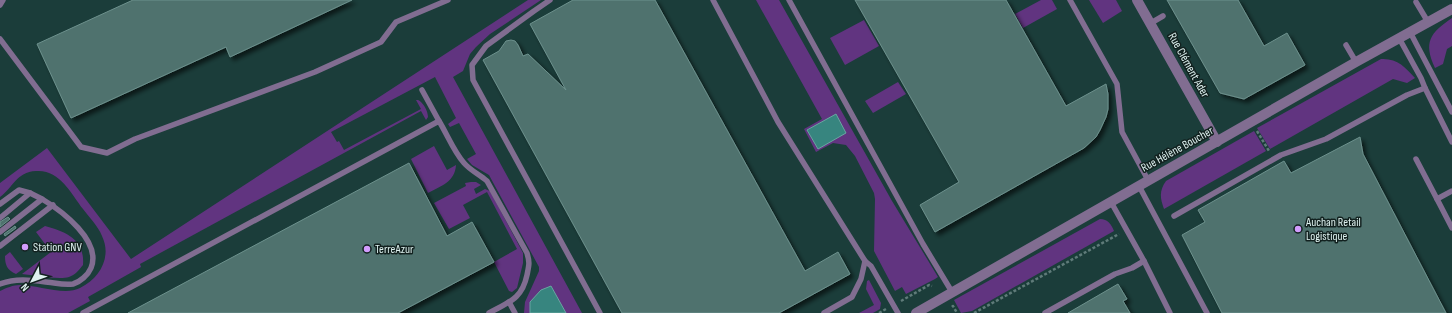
<svg xmlns="http://www.w3.org/2000/svg" width="1452" height="313" font-family="'Sofia Sans Condensed',sans-serif">
<defs>
<filter id="shadow"><feDropShadow dx="3.5" dy="3.5" stdDeviation="2" flood-color="#0009"/></filter>
</defs>
<rect width="100%" height="100%" fill="#1b3d3a"/>
<!-- green -->
<g fill="#613480">
<path d="M528,0H541L490,34L476,47L470,54L463,71L453,77L582,313H524L525,302L539,271V267L489,175L472,165L467,159L476,154L459,123L450,127L448,124L456,118L435,77L331,132L337,142L339,141L344,150L421,109L416,100H418C423,102 428,111 428,117L426,120L421,111L140,264L141,267L88,297L90,301L68,313H0V291C6,288 13,285 20,285C37,285 65,296 80,288C100,278 112,257 102,236C98,226 89,217 83,209C71,193 59,169 36,171C16,172 13,188 0,197V183L47,148L131,259Z"/>
<path d="M756,0H779L892,201L938,277L935,279L906,294L902,287L895,291L874,251L875,199L874,193L855,156L846,145L833,143L816,152L804,129L822,119Z"/>
<path d="M1041,0H1052L1057,9L1023,28L1015,14Z"/>
<path d="M1089,0H1116L1122,11L1103,23Z"/>
<path d="M1452,18V46L1447,49L1443,64L1435,68C1423,42 1430,33 1452,18Z"/>
<path d="M864,20L879,46L845,65L830,38Z"/>
<path d="M1381,59C1397,58 1405,67 1415,78L1407,83L1393,79L1270,149L1257,128Z"/>
<path d="M898,82L906,94L873,113L865,101Z"/>
<path d="M1254,131L1266,151L1164,209C1160,198 1159,191 1166,181Z"/>
<path d="M434,146L447,170L456,165C455,182 441,186 428,193L411,159Z"/>
<path d="M471,182H476L481,185L474,189L476,194L485,189L490,191L523,253V263L517,288L512,292L509,291L494,262L517,249L487,192L463,205L470,218L449,229L434,203L466,186L465,183Z"/>
<path d="M1100,219C1108,219 1111,224 1114,231L972,311L961,313L954,300Z"/>
<path d="M45,226C66,232 85,239 83,265C79,270 75,275 69,277C58,280 34,275 22,274L51,252L36,232Z"/>
<path d="M10,252L23,269L16,274C7,270 5,265 5,256Z"/>
<path d="M869,280L881,303L880,309L873,313H859L874,305L866,289L867,281Z"/>
</g>
<!-- water -->
<g fill="#37857f" stroke="#69a6a1">
<path d="M836,114L846,133L818,149L807,130Z"/>
<path d="M551,286L566,313H530V302L541,290Z"/>
</g>
<!-- building -->
<g fill="#4f726e" stroke="#6d918d" filter="url(#shadow)">
<path d="M133,0H352L230,57L226,47L71,118L37,44Z"/>
<path d="M573,0H655L805,271L838,252L850,274L779,313H622L483,60L499,51L506,41L511,40L515,41L518,45L523,56L528,54L566,90L530,24Z"/>
<path d="M855,0H1006L1066,106L1106,84L1108,94V109L1106,117L1100,130L1096,137L1084,148L935,232L920,205L959,182Z"/>
<path d="M1167,0H1238L1264,46L1287,33L1305,65L1244,99L1220,93Z"/>
<path d="M1360,137L1363,154L1446,313H1222L1182,235L1205,222L1198,210L1284,161L1291,173Z"/>
<path d="M409,163L447,236L472,222L494,262L398,313H128Z"/>
<path d="M8,217L10,219L0,227V222Z"/>
<path d="M15,226L16,228L5,236L4,234Z"/>
<path d="M1118,284L1127,299L1123,301L1130,313H1068Z"/>
</g>
<g fill="none" stroke-linecap="round" stroke-linejoin="round">
<!-- path -->
<g stroke="#5f7b79" stroke-width="2.5" stroke-dasharray="3 2" stroke-linecap="butt">
<path d="M1257,131L1269,151"/>
<path d="M901,301L929,285L932,286"/>
<path d="M952,307L953,306L957,313"/>
<path d="M879,313L886,309"/>
<path d="M974,313L1119,234"/>
</g>
<!-- service -->
<g stroke="#816d91" stroke-width="5.5">
<path d="M550,0L534,11L486,46L472,65L473,80L600,313"/>
<path d="M713,0L778,122L865,261L861,279L852,297L824,313"/>
<path d="M789,0L923,244L952,292"/>
<path d="M1070,0L1117,84L1122,132L1148,180"/>
<path d="M1416,2L1428,22"/>
<path d="M0,5L3,0"/>
<path d="M1151,23L1163,16"/>
<path d="M1410,32L1452,112"/>
<path d="M1399,38L1421,78L1425,88L1452,142"/>
<path d="M0,39L81,147L107,153L135,139L315,72L381,42L396,22L448,0"/>
<path d="M1346,45L1356,62"/>
<path d="M422,90L439,121"/>
<path d="M1416,159L1437,199"/>
<path d="M1139,186L1207,313"/>
<path d="M1452,191L1437,199L1452,228"/>
<path d="M1111,202L1144,261L1170,313"/>
<path d="M0,204L19,190L30,193"/>
<path d="M1174,216L1281,155L1326,139L1407,95L1425,88"/>
<path d="M0,218L30,193L42,199"/>
<path d="M0,232L42,199C62,211 102,241 91,268C88,275 80,282 73,284C67,285 60,284 54,283C36,281 18,277 0,284"/>
<path d="M0,246L53,205"/>
<path d="M865,261L871,266L898,313"/>
<path d="M509,302L515,313"/>
<path d="M83,313L439,121C447,134 454,152 464,163C471,171 479,174 487,181L527,253C530,263 529,265 527,275C522,299 509,302 489,313"/>
<path d="M1045,313L1115,274L1132,268L1144,261"/>
</g>
<!-- minor -->
<g stroke="#816d91" stroke-width="10">
<path d="M1137,0L1217,142"/>
<path d="M916,313L1356,62L1452,9"/>
</g>
</g>
<!-- markers -->
<g fill="#d29cfd" stroke="#12211f" stroke-width="1.5">
<circle cx="1298" cy="229" r="4"/>
<circle cx="25" cy="247" r="4"/>
<circle cx="367" cy="249" r="4"/>
</g>
<g text-anchor="middle" stroke-width="3" stroke-linejoin="round" paint-order="stroke">
<!-- street labels -->
<g font-size="12" fill="#dff2f0" stroke="#12211f">
<text transform="translate(1189 65) rotate(61)" y="4">Rue Clément Ader</text>
<text transform="translate(1177 149) rotate(-29)" y="4">Rue Hélène Boucher</text>
</g>
<!-- poi labels -->
<g font-size="12" fill="#dff2f0" stroke="#12211f" text-anchor="start">
<text x="1306" y="226">Auchan Retail<tspan x="1306" dy="14">Logistique</tspan></text>
<text x="33" y="251">Station GNV</text>
<text x="375" y="253">TerreAzur</text>
</g>
</g>
<!-- north arrow -->
<g transform="translate(32 281) rotate(229)" stroke="#12211f" stroke-width="3" paint-order="stroke">
<path d="M0-3L7 15L0 10L-7 15Z" fill="#dff2f0"/>
<text y="-6" font-size="11" font-weight="bold" text-anchor="middle" fill="#dff2f0">N</text>
</g>
</svg>
